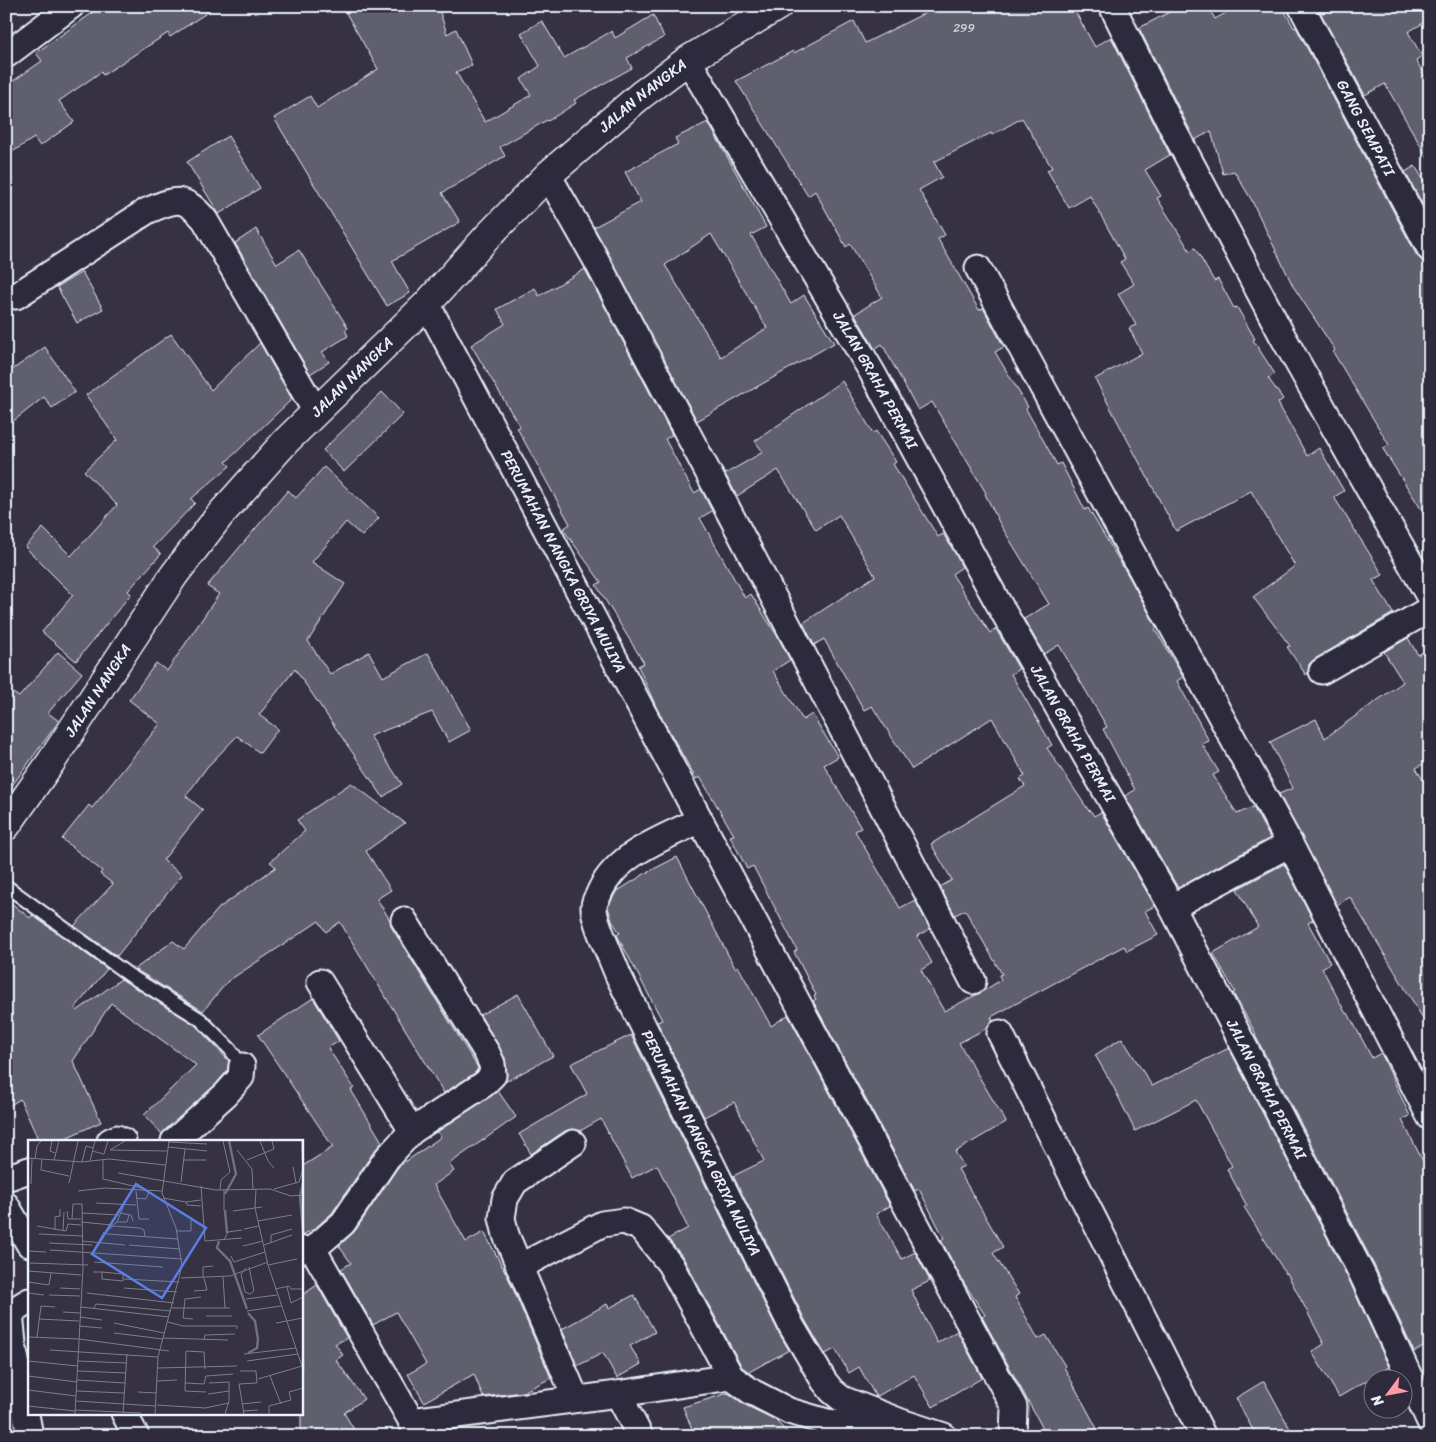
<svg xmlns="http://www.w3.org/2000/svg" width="1436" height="1442" font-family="Sriracha,sans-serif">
<rect width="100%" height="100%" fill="#363244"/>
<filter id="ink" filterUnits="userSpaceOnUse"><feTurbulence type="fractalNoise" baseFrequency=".02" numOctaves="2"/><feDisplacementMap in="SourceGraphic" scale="10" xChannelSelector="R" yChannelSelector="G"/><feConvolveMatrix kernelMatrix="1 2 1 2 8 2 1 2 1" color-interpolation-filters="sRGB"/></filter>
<g filter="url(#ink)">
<!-- building -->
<g fill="#605e6e" stroke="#e8f1f8" fill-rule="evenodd">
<path d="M102,6H217L170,37L168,33L103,75L101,72L59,101L74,122L40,146L34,138L6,156V86L42,61L36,53Z"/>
<path d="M342,6H438L447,34L456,29L472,65L456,72L485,122L531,95L521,79L540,66L521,33L542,21L564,58L612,31L615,38L653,15L664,37L627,58L632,68L574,100L576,103L548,121L547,120L500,147L505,156L442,193L460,222L392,261L410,293L387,306L274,118L310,96L317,108L378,69Z"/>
<path d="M939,6H1072L1095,47L1111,37L1170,155L1145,170L1161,196L1157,198L1190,251L1195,248L1214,281L1218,279L1234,308L1237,307L1255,339L1253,340L1275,374L1268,378L1283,399L1278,403L1307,456L1319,448L1344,491L1334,497L1383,575L1373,580L1393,613L1315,659L1309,664L1308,673L1306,675L1287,647L1290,646L1253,597L1295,566L1251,491L1176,531L1095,379L1142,353L1129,328L1136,325L1118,294L1134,284L1120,262L1125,259L1090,196L1069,208L1047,170L1052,168L1022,118L992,135L991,133L934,162L942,177L919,190L945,235L938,239L979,310L983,308L1004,347L995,352L1028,407L1026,409L1057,465L1061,463L1085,510L1088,508L1128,575L1157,628L1155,629L1183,677L1177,681L1209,741L1202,744L1219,772L1213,775L1237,814L1253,807L1270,838L1178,888L1125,796L1135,790L1103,729L1107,727L1059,645L1044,654L1024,619L1049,604L1000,524L985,494L986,493L932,402L918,410L882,344L875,349L855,314L882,297L850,244L846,247L815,191L808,196L736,81L793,51L794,53L854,21L865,43Z"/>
<path d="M1181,6H1208L1215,19L1238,6H1282L1294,28L1296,27L1297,29L1417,256L1423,261L1430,263V523L1383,449L1389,445L1333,352L1335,350L1293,286L1251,199L1234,171L1223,174L1211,131L1195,140L1139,28Z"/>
<path d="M1334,6H1430V19L1408,32L1422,56L1416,60L1430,85V162L1385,84L1365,95L1321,14Z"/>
<path d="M708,122L766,227L751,235L791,304L804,295L834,343L697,421L594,227L641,202L625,172L678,144L675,138ZM711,234L767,328L721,357L665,265Z"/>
<path d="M228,136L260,188L219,214L187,162Z"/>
<path d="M1415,166L1430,190V218L1405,172Z"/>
<path d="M256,229L277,264L299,250L348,328L345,330L348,336L322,352L329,362L310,374L235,243Z"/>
<path d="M585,269L672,435L665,439L694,493L701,489L712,511L700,518L745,598L751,594L779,639L790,660L773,671L803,720L812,714L838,757L824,765L861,828L855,831L900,908L915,900L930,929L917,936L932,963L921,970L944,1011L980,993L1001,980L999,975L1002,974L965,910L955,915L940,887L952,880L931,844L1025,786L1020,779L1025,776L992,718L912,769L872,706L864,710L824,639L814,645L803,623L875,576L839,515L816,530L778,470L737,496L725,474L763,452L755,441L842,381L873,433L876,431L896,462L893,464L938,537L943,534L954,551L962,567L952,574L990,633L996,629L1019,669L1011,674L1052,745L1047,748L1089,811L1090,810L1094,816L1101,812L1155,906L1145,911L1158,935L1127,951L1124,946L991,1017L993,1021L987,1028L959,1043L1006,1122L955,1152L964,1166L958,1169L1003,1247L993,1253L1019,1294L1015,1297L1038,1339L1046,1335L1065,1366L1064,1367L1101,1436H1047L982,1317L985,1315L964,1283L941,1240L944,1238L919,1189L915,1191L813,1001L816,999L814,996L816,995L794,952L797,950L753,866L747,869L730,836L734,835L700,777L696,779L657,709L638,666L644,663L596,585L601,582L563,529L570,524L517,428L520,427L471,345L505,324L497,309L535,288L539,296Z"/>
<path d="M82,272L103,309L77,323L57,287Z"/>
<path d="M171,334L211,390L260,343L292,399L226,462L230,466L191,499L195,503L153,547L161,554L128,591L131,594L76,661L42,632L73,595L25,547L43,528L71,556L117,505L84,471L117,440L86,395Z"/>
<path d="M45,347L75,392L52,408L44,397L6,427V374Z"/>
<path d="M382,392L403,414L344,472L323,450Z"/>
<path d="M324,467L379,518L362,536L346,522L312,562L345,584L308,641L330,674L369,652L383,677L428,653L471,730L449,742L432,712L370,736L402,784L383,797L295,669L259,715L278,729L260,753L237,736L207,767L186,796L203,810L163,860L182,875L117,956L74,926L113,884L100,874L102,871L62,839L89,805L92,808L160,724L129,700L156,663L167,671L219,594L207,586L288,490L296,498Z"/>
<path d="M1408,638L1418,655L1430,648V760L1416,768L1430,792V1030L1350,897L1337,905L1279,794L1293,788L1270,742L1316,719L1325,738L1403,682L1384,652Z"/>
<path d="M58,652L82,673L48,713L59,721L6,794V688L19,697Z"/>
<path d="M351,783L405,823L366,851L391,890L377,899L390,920L392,928L478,1068L475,1073L444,1093L340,922L326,932L319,921L228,981L203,1011L135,969L173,941L184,949L219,908L276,867L270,862L305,831L297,820Z"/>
<path d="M677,857L735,968L738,966L771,1026L788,1015L890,1206L876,1214L902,1259L915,1252L930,1281L911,1290L937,1343L957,1331L982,1378L933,1407L914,1375L876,1397L859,1367L849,1373L835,1349L825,1354L805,1320L733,1176L764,1161L734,1102L704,1117L657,1022L662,1020L617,935L620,933L612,921L608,907L616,892L646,873Z"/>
<path d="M1284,864L1313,920L1308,923L1330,963L1322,968L1346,1014L1348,1013L1372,1058L1381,1053L1410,1116L1402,1120L1430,1175V1343L1414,1352L1375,1267L1255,1035L1256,1034L1233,993L1235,992L1213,953L1258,927L1237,889Z"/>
<path d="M6,899L30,918L32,915L107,969L75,1008L77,1011L121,979L195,1025L229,1061L227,1071L216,1084L162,1134L144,1115L196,1065L111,1003L73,1061L101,1122L59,1141H39L20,1099L6,1108Z"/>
<path d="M518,994L553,1056L505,1082L507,1074L505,1058L480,1015Z"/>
<path d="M313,998L339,1041L328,1048L354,1088L351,1090L382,1142L375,1150L332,1213L314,1229L301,1236V1167L333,1147L258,1035Z"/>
<path d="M631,1035L779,1333L789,1350L749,1372L742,1367L683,1257L668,1239L688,1228L657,1165L632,1178L601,1119L580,1131L573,1129L565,1131L531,1154L519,1134L587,1094L571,1064Z"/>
<path d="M1122,1038L1152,1086L1229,1048L1349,1280L1389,1367L1339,1397L1312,1352L1324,1344L1287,1273L1286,1274L1244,1207L1247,1206L1227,1169L1232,1166L1196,1100L1135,1131L1113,1086L1095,1055Z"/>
<path d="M498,1091L516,1117L449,1164L454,1171L434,1185L466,1242L484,1232L508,1277L551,1378L523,1392L483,1397L474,1374L424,1402L408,1374L426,1364L396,1312L373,1325L341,1269L351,1263L339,1246L355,1231L398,1167L441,1137L437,1132Z"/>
<path d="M317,1285L347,1338L335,1344L343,1355L336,1360L364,1399L344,1413L358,1436H301V1296Z"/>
<path d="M634,1295L655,1332L630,1346L641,1364L617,1378L603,1353L577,1366L562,1329L607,1304L609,1308Z"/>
<path d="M1264,1381L1294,1436H1256L1236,1398Z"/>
<path d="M728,1393L745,1405L774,1419L791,1436H695L683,1407Z"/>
</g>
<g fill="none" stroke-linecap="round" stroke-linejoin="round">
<!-- service casing -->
<g stroke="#e8f1f8" stroke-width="16">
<path id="service" d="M6,886L129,975L200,1019L230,1049L242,1066"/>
</g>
<!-- minor casing -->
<g stroke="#e8f1f8" stroke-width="29">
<g id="minor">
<path d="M1112,6L1174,131L1282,335L1430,598"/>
<path id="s1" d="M1301,6L1430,249"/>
<path d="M6,55L71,6"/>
<path id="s2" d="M688,60L872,372L996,599L1172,907L1362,1274L1430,1422"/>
<path d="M548,175L594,256L738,529L973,981"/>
<path d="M978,268L1290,844L1430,1117"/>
<path d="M16,296L147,211C175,199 183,194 205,220L316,412"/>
<path id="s3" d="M427,304L700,820L1014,1407L1013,1436"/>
<path d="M1322,671L1430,609"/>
<path id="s4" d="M700,820C662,839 614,854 598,896C596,899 594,903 594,907C593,920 613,961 618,975L792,1327L824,1381L832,1391L842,1399L901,1422L944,1436"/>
<path d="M1172,907L1290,844"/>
<path d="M320,982L412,1131"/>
<path d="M1000,1033L1203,1436"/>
<path d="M110,1141L117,1138L123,1141"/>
<path d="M174,1141L226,1094L241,1077L242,1066"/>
<path d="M573,1143L515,1182L505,1199L502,1218L506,1235L576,1399"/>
<path d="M6,1178L29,1170"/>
<path d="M6,1205L29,1244"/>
<path d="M313,1249L420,1436"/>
<path d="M301,1250L313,1249L343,1223L387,1158L412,1131L484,1084L493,1075L492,1064L487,1053L404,920"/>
<path d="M519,1267L602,1224L624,1221L641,1228L670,1264L731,1377L752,1392L789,1411L827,1422L872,1428L893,1436"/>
<path d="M10,1312L13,1344L30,1436"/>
<path d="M6,1315L29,1301"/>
<path d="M618,1394L640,1436"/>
<path d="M124,1413L136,1436"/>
<path d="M411,1421L618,1394L731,1377"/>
</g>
</g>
<!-- secondary casing -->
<g stroke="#e8f1f8" stroke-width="31">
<g id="secondary">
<path id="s5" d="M6,826L51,762L174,575L220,515L286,441L427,304L488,236L548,175L641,95L688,60L778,6"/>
</g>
</g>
<!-- service -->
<use href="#service" stroke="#2f2a3d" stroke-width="12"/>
<!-- minor -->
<use href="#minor" stroke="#2f2a3d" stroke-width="25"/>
<!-- secondary -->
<use href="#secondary" stroke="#2f2a3d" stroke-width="28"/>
</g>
</g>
<g text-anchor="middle" stroke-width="4" stroke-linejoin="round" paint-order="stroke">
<!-- number labels -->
<g font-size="12" fill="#c6ccd6">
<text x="964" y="32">299</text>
</g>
<!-- street labels -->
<g font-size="15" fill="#e8f1f8" stroke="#2f2a3d">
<text dy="5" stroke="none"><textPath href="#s5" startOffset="974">JALAN NANGKA</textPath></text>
<text dy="5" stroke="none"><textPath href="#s1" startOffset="138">GANG SEMPATI</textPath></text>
<text dy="5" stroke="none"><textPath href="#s5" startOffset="569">JALAN NANGKA</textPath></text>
<text dy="5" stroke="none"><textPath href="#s2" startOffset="371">JALAN GRAHA PERMAI</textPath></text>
<text dy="5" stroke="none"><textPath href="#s3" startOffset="291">PERUMAHAN NANGKA GRIYA MULIYA</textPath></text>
<text dy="5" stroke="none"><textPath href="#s5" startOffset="164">JALAN NANGKA</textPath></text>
<text dy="5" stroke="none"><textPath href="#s2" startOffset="776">JALAN GRAHA PERMAI</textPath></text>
<text dy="5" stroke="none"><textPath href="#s2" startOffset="1181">JALAN GRAHA PERMAI</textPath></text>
<text dy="5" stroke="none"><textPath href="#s4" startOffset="402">PERUMAHAN NANGKA GRIYA MULIYA</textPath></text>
</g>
</g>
<!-- overview -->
<g transform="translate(28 1140)">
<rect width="275" height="275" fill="#363244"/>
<path fill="none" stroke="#70717f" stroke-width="2.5" d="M274,1L275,20M275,43L272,56L275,91M197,54L208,34L201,1M197,70L199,93M191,101L189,108L202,121L219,169M220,173L227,181L230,199L229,208L220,213"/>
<path fill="none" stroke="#7d7e8c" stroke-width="1" d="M24,1L22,11L27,13M97,1L82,10L139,11M232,1L240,21L246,28M140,2L179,4M140,7L179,11M209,10L224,29L225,50M64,11L76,14L80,1M0,18L54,22L81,19L137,25M7,19L9,6L13,1M14,19L13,30L41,36M26,20L31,1M75,20V39L114,48M155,20H178M219,20L246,9L244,1M62,21L67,1M54,22L58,6L65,8M265,27L268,43M90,33L188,50L242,49L263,56L275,55M153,42L157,9M41,43L50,1M3,44L4,18M173,46L177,101L214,98M228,49L227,68L240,125L275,229M246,49L271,42L275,29M192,50L193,40L202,32L195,1M50,51L77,48L134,51M108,51L111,79H121M108,58L118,59L121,52M135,58L158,62M173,60L158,62L159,65L173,66M68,63L108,65M196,70V50M39,71L40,79H53M205,71L234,67M54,73L91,75M92,73L103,75L105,81M44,79L45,64H54L55,128L47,274M230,81L264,75M53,82L84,85M89,82H99L101,75M9,86L38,91L40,84L53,85M82,87L89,82L96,65M216,89L231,86M27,90V77L32,76V69M35,91L36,72M148,91H163V80M11,94L54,96M117,97L116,90L112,88L85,86L77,93L79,94L150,99M196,100L200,92L214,90M54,101L97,105M243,102V95L264,89M21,103L64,105M101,105L152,109M236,105L264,95M215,106L235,101M67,108L76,92M22,110L154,119M0,111L18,112M203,116L206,122L237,112M66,122L135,127M2,123L60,125M240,125L269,119M218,128L213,134L217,152L222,154L226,151L221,127M0,131L53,135M65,132H74L95,134V141L74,139V132M195,137L197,168M153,138L202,136L240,122M175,138V127L185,126M96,139L151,142M0,142L21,145L23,133M259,147L263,163L275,157M32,148L52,149M96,148L149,152M247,149L261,146L263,149H275M166,151L179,150L176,138M0,153L16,155M59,153L146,163M21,155L52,156M218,159L249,155M53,167L141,177M66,168L68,164L143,171M144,168H202M219,171L253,166M35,172L52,173M178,176H204M52,177L74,180M11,179L51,181M165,179L155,178L157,159L173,157M140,182L155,186H209V189M86,183L136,193M248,183L275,178M51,186L74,188M86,193L135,199M0,197L51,199L141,211M9,197L13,166L27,167M135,198L200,200M176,200L177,195L207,194M22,210L130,217M216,214L268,208M0,221L50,226M50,221L98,223M219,221L270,214M130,228L209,226M177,229L176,212L158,211L157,251L178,252M50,231L98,233M212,231H228L229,243L211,244L216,274M0,236L49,242M242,236L253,264M230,239L274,226M49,240L97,243M129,241L149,240M157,243L176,244L178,236L205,234M181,243L201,242V261L197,274M0,250L48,256M48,251L96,253M110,252L128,253M180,254L201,251M48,261L127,266M214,264L233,262M129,265L177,268L201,263M0,266L47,271M47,270L113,273M215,271L230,270M95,273L99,214M127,274L130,217L154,126L148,88L134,53L141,1M241,274V266L263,260L261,252L275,248"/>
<path fill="#5a7fe2" fill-opacity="0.15" stroke="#5a7fe2" stroke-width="2.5" d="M108,44L178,88L134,158L64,114Z"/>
<rect width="275" height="275" fill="none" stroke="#e8f1f8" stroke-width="2.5"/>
</g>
<!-- margin -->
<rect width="1436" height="1442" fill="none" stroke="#2f2a3d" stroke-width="25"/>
<rect x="12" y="12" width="1411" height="1417" fill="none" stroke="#e8f1f8" stroke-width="2" filter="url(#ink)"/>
<!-- north arrow -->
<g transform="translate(1388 1394) rotate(238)"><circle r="24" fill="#2f2a3d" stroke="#797a88"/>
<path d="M0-4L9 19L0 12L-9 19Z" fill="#ff9aa2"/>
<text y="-8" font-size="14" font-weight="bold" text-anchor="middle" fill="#e8f1f8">N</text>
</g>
</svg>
